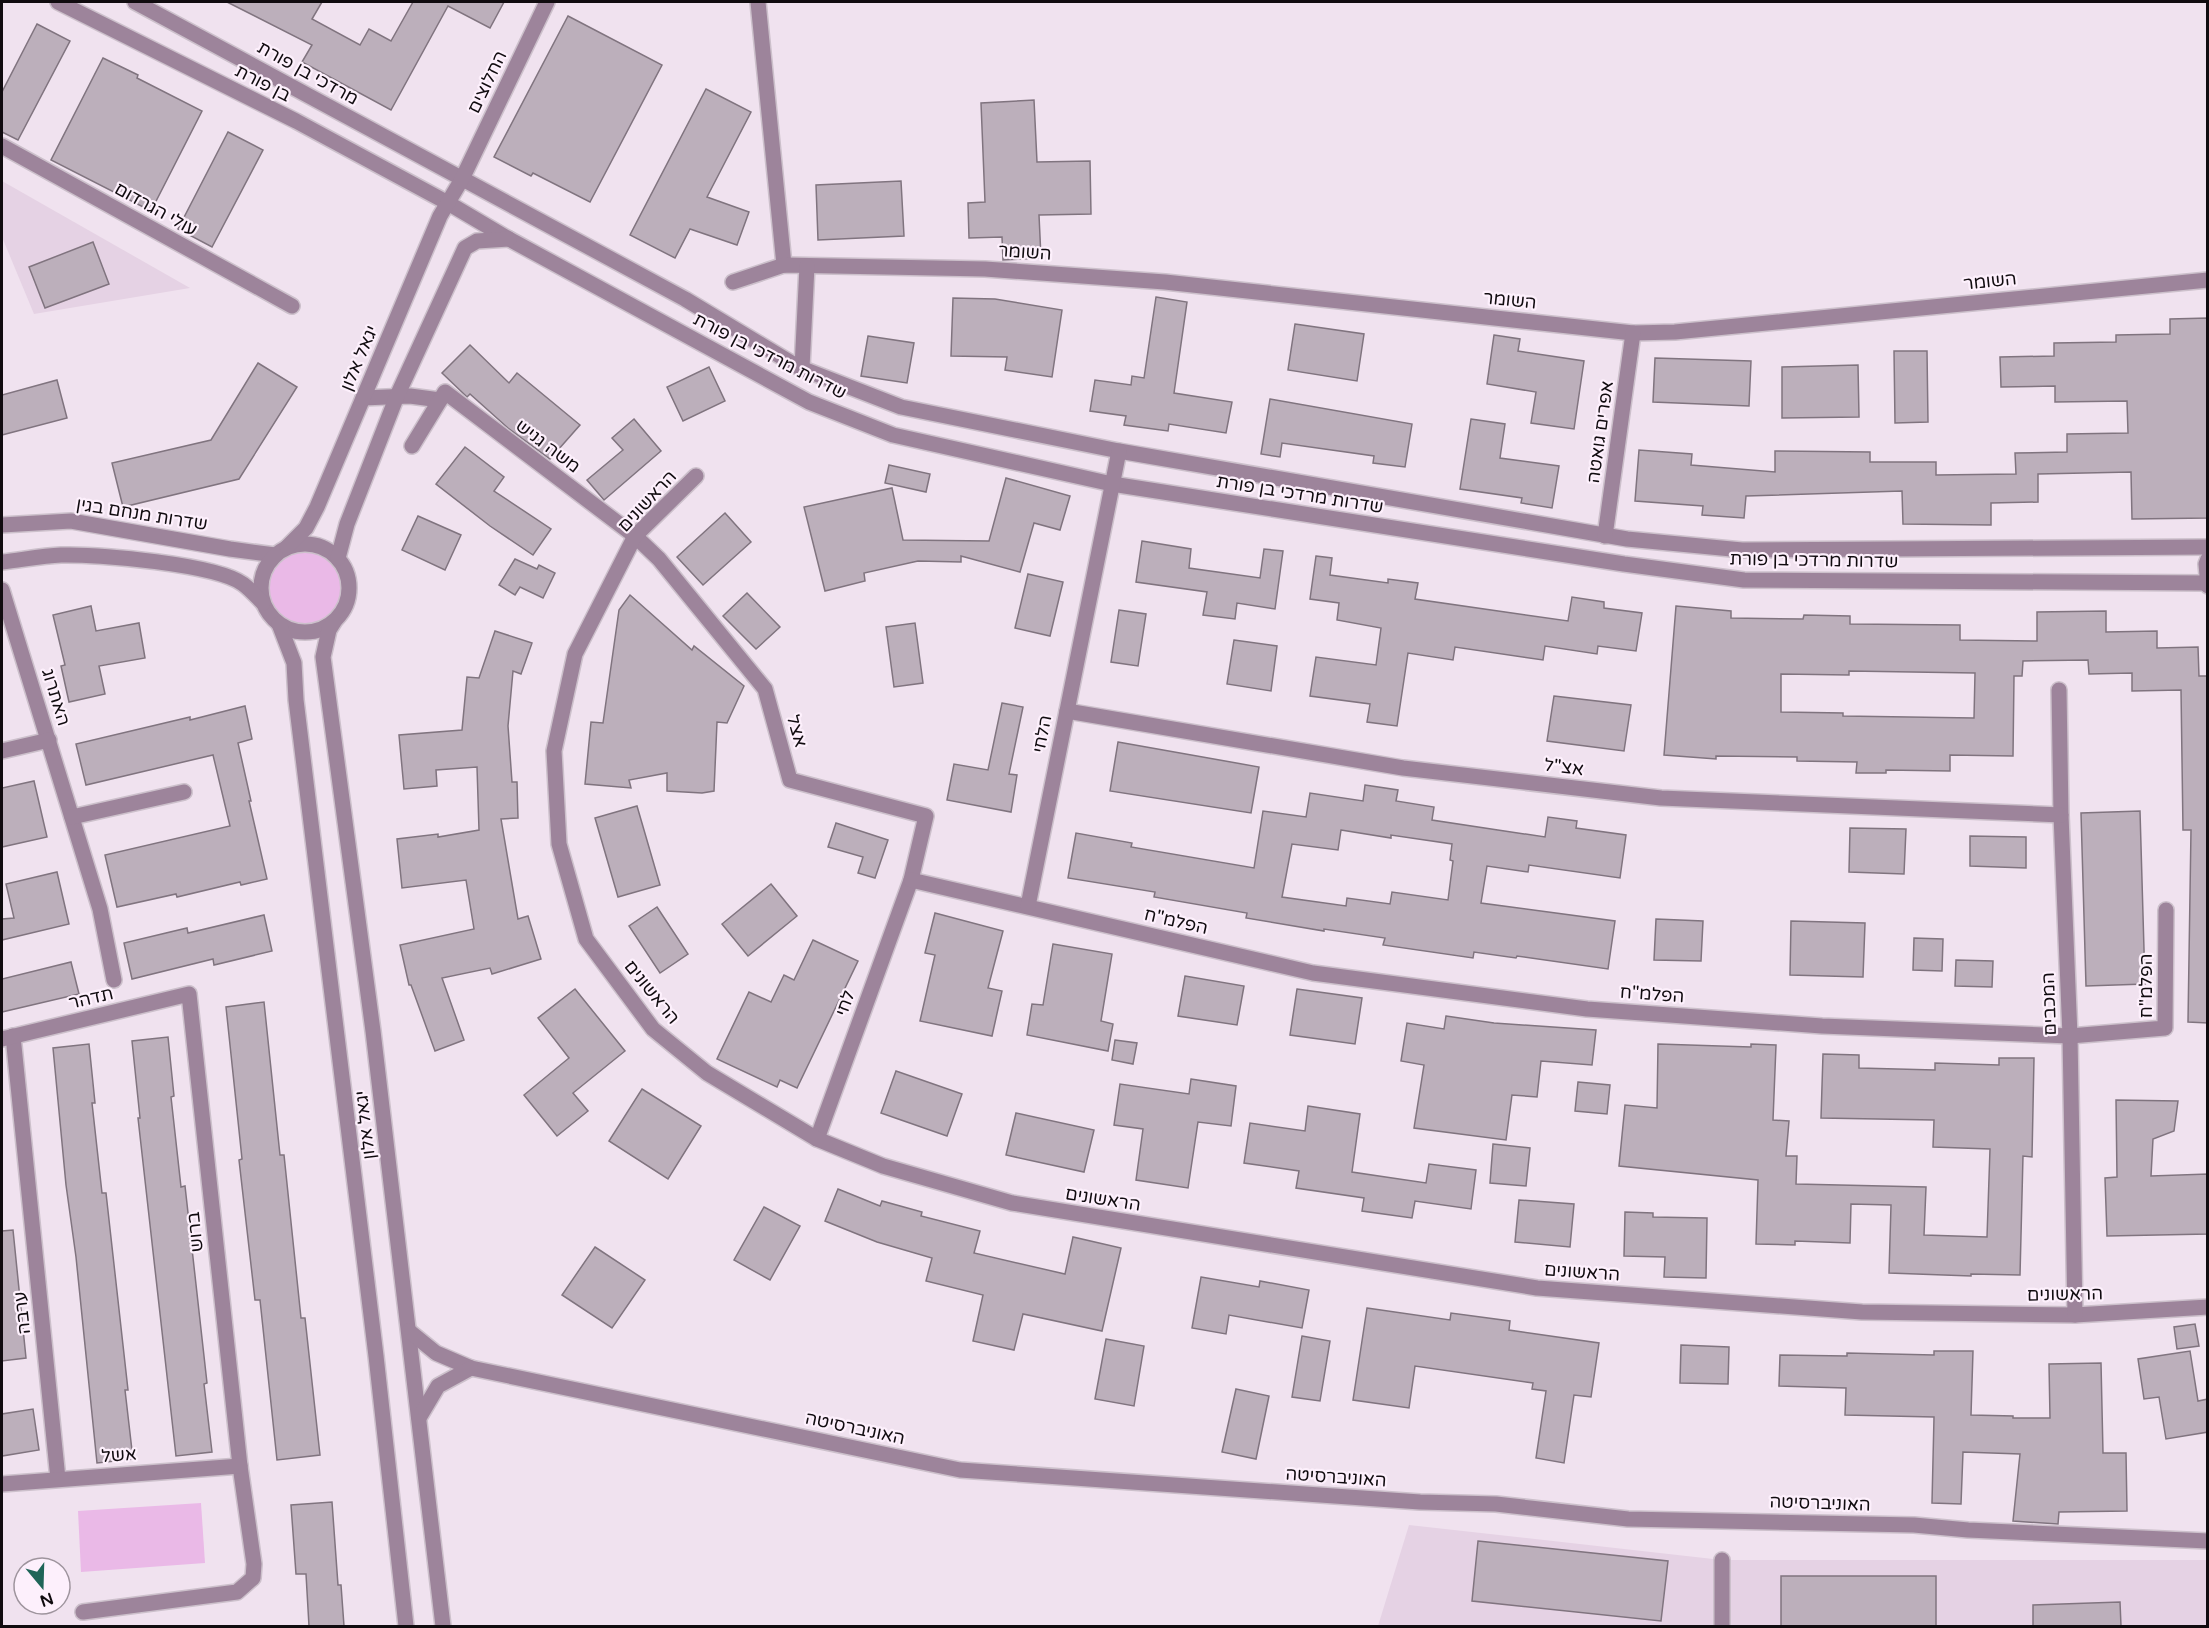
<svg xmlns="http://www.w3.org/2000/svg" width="2209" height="1628" font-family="'Varela Round','Noto Sans Hebrew',sans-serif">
<rect width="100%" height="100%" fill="#f0e2ef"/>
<!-- built -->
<g fill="#e5d2e4">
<path d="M2,181L190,288L34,314L2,237Z"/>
<path d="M1409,1525L1722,1560H2207V1626H1378Z"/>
</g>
<!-- green -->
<g fill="#eab9e7">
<circle cx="305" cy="588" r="36"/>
<path d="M201,1503L205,1563L81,1572L78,1511Z"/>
</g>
<!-- building -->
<g fill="#bcafbb" stroke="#80747f" stroke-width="1.5" fill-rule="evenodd">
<path d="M227,2H322L312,19L360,45L369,29L391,41L413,2H504L490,28L448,6L391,110L302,62L312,45Z"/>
<path d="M568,16L662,65L590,202L533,173L531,176L494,157Z"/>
<path d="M37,24L70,41L18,140L2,132V92Z"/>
<path d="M103,58L138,75L137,78L202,111L151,211L51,160Z"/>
<path d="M706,89L751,112L707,197L749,212L737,245L690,229L675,258L630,235Z"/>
<path d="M1034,100L1037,162L1090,161L1091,214L1039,215L1041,258L1003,260L1002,237L969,238L968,203L985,202L981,103Z"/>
<path d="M228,132L263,150L212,247L178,229Z"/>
<path d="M901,181L904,236L818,240L816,185Z"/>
<path d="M93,242L109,284L45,308L29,267Z"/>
<path d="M1156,297L1187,302L1174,393L1232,402L1226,433L1169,424L1168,431L1124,425L1126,416L1090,411L1095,380L1131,385L1132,376L1144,378Z"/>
<path d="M953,298L995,299L1062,310L1052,377L1005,370L1007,357L951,356Z"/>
<path d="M2208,318V518L2132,519L2131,472L2038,474V502L1991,503V525L1903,524L1902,491L1746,496L1744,518L1702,515L1703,506L1635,501L1639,450L1692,454L1691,465L1775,472V451L1870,452V462H1936V475L2016,474L2015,453L2067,452V434L2128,433L2127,401L2055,402V386L2001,387L2000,357L2054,356V343L2116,342V335L2170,334V319Z"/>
<path d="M1295,324L1364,334L1357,381L1288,370Z"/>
<path d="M1494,335L1520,339L1518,351L1584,361L1574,429L1531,423L1536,392L1487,384Z"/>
<path d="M868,336L914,343L907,383L861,376Z"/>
<path d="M470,345L509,383L517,373L580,425L550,459L508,428L470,394L467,397L465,395L442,373Z"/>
<path d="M1894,351H1927L1928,422L1895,423Z"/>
<path d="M1655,358L1751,361L1749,406L1653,402Z"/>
<path d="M258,363L297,387L239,479L123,507L112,463L211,440Z"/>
<path d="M1858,365L1859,417L1782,418V367Z"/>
<path d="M709,367L725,401L683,421L667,387Z"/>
<path d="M57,380L67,418L2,435V395Z"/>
<path d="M1270,399L1412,424L1405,467L1373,463L1374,456L1282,443L1280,457L1261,454Z"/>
<path d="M634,419L661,451L604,500L587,480L623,450L612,438Z"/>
<path d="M1471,419L1505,424L1500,458L1559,466L1552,508L1521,503L1522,498L1460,489Z"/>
<path d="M465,447L504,477L494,491L551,529L533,555L490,526L436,484Z"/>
<path d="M889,465L930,474L926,492L885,483Z"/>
<path d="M1006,478L1070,496L1060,530L1034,523L1020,572L961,556V562L918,561L864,573L865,581L825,591L804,507L892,488L903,540L989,541Z"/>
<path d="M725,513L751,542L703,585L677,557Z"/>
<path d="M418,516L461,535L445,570L402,550Z"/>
<path d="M1142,541L1191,549L1189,568L1260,578L1264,549L1283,551L1275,609L1237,603L1235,619L1203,615L1207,592L1136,582Z"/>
<path d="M1316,556L1332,558L1330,575L1388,583V579L1418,583L1415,599L1568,621L1572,597L1604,602V608L1642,613L1636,651L1598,646L1597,654L1545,646L1543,660L1455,647L1453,660L1408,653L1397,726L1367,722L1370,704L1310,696L1316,657L1376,665L1381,628L1337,620L1339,603L1310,599Z"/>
<path d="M515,559L537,569L539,565L555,573L543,598L520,587L515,595L499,585Z"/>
<path d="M1028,574L1063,582L1050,636L1015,628Z"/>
<path d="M747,593L780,627L756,649L723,616Z"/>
<path d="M630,595L692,650L694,646L744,686L727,723L717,722L714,791L702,793L667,791V773L629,780L631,788L585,784L591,722L603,723L619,610Z"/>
<path d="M91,606L96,631L139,623L145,658L99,666L105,694L69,702L61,666L65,665L53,615Z"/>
<path d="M1676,606L1731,611V618L1803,619L1804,615L1850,616V624L1960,625V640L2037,641V612L2106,611V632L2157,631V648L2198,647L2199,676H2208V1023L2188,1022L2191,830H2183L2181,690L2132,691V673L2089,674L2088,660L2023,661L2022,676H2014L2013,756L1950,755V771L1886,770V773H1856L1857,762L1797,761V757L1716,756V759L1664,755ZM1849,671L1975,673L1974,718L1843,716V713L1781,712V674L1849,675Z"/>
<path d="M1119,610L1146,614L1138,666L1111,662Z"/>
<path d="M915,623L923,683L894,687L886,627Z"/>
<path d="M495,631L532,643L521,674L513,671L508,726L512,782H517L518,818L501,819L518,919L528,916L541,959L492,974L490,968L442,978L464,1040L435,1051L411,985H409L400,945L474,929L466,880L402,888L397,839L438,834V837L479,830L477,767L436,770L437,786L404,789L399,735L462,730L467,677L479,678Z"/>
<path d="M1234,640L1277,646L1271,691L1227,684Z"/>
<path d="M1554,696L1631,705L1624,751L1547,741Z"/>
<path d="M1002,703L1023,707L1009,774L1017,775L1011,812L947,800L954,764L988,770Z"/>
<path d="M245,706L252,739L238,743L251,801H249L267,879L241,885L240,882L177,897L176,894L117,907L105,855L230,826L213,755L86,785L76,744L190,717V720Z"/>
<path d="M1118,742L1259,767L1251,813L1110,791Z"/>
<path d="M34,781L47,837L2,847V788Z"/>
<path d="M1365,785L1398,790L1396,801L1434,807L1432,820L1545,837L1548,817L1577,821L1576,828L1626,835L1620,878L1529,865L1528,872L1487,866L1481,903L1615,921L1608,969L1517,956L1516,958L1474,952L1473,958L1383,945L1385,938L1324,929V931L1246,918L1247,913L1154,897L1155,892L1068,878L1076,833L1132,843L1131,847L1254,868L1263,811L1306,817L1310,793L1363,801ZM1341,830L1391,838V835L1452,844L1450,860L1453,861L1448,900L1392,892L1390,904L1347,898L1346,906L1282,897L1292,844L1338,850Z"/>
<path d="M637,806L660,885L618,897L595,818Z"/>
<path d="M2140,811L2145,984L2086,986L2081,813Z"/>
<path d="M836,823L888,840L875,878L858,873L863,857L828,847Z"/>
<path d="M1850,828L1906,829L1904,874L1849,872Z"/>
<path d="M1970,836L2026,837V868L1970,866Z"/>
<path d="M57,872L69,924L2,940V919L14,918L6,884Z"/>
<path d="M771,884L797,916L748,956L722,924Z"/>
<path d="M657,907L688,954L660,973L629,926Z"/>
<path d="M935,913L1003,931L988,988L1002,991L992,1036L920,1021L935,955L925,953Z"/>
<path d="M264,915L272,951L214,965L213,959L132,979L124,943L187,928L188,933Z"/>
<path d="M1656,919L1703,921L1701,961L1654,960Z"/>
<path d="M1791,921L1865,923L1863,977L1790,975Z"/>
<path d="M1914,938L1943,939L1942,971L1913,970Z"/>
<path d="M813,940L858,961L797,1088L780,1080L777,1087L717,1059L749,992L771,1002L784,975L794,980Z"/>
<path d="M1053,944L1112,954L1101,1021L1113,1024L1108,1051L1027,1035L1032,1004L1043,1005Z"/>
<path d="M1956,960L1993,961L1992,987L1955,986Z"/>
<path d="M71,962L79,994L2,1012V979Z"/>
<path d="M1185,976L1244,986L1237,1025L1178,1016Z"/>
<path d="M575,989L625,1051L573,1093L588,1111L557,1136L524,1095L569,1058L538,1018Z"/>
<path d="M1297,989L1362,998L1355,1044L1290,1035Z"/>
<path d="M264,1002L280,1155H284L301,1318H305L320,1455L277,1460L260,1300H255L239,1160L242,1159L226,1007Z"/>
<path d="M1446,1016L1494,1023L1596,1030L1592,1065L1541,1061L1537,1097L1512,1095L1506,1140L1414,1128L1424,1065L1401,1061L1407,1023L1444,1029Z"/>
<path d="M168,1037L174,1096L171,1097L181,1187L185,1186L207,1383L204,1384L212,1452L176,1456L138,1118H140L132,1041Z"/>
<path d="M1115,1040L1137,1043L1133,1064L1112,1060Z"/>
<path d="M89,1044L95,1103H92L102,1193H106L128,1390H125L133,1459L97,1463L76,1257L66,1185L53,1048Z"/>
<path d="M1658,1044L1751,1047V1044L1776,1045L1773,1120L1789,1121L1786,1156H1797L1796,1184L1926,1187L1924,1235L1987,1237L1990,1149L1933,1147L1934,1120L1821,1118L1823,1054L1859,1055V1068L1935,1070V1063L1999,1065V1058H2034L2032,1157L2023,1156L2020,1275L1971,1274V1276L1889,1273L1891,1205L1851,1204L1850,1243L1795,1241V1245L1756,1244L1758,1180L1619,1166L1625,1105L1657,1108Z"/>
<path d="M896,1071L962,1094L947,1136L881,1113Z"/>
<path d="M1191,1079L1236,1086L1231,1126L1198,1122L1188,1188L1136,1180L1143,1129L1114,1125L1120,1084L1189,1094Z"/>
<path d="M1578,1082L1610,1085L1607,1114L1575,1111Z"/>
<path d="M642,1089L701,1126L668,1179L609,1141Z"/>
<path d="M2116,1100L2178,1101L2174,1131L2153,1139L2151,1176L2208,1174V1234L2107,1236L2105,1178L2117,1177Z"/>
<path d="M1308,1106L1360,1114L1352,1172L1426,1183L1429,1164L1476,1170L1471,1209L1415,1201L1412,1218L1362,1211L1364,1198L1296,1188L1299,1171L1244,1163L1250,1123L1305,1131Z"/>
<path d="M1016,1113L1094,1130L1084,1172L1006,1155Z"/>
<path d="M1493,1144L1530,1148L1526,1186L1490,1183Z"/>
<path d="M838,1189L880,1206L882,1201L922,1212L921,1216L980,1231L974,1253L1065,1274L1073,1237L1121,1248L1102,1331L1023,1314L1014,1350L973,1341L983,1295L926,1281L932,1258L877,1242L825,1221Z"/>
<path d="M1519,1200L1574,1204L1570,1247L1515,1242Z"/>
<path d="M764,1207L800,1226L770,1280L734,1260Z"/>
<path d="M1625,1212L1653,1213V1217L1707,1218L1706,1278L1664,1277L1665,1257L1624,1256Z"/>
<path d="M13,1230L26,1358L2,1361V1231Z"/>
<path d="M595,1247L645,1280L612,1328L562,1295Z"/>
<path d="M1201,1277L1259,1287L1260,1281L1309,1290L1302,1328L1229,1315L1226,1334L1192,1328Z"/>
<path d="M1367,1308L1450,1320L1451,1313L1510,1321L1509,1330L1599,1343L1591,1397L1574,1395L1564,1463L1536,1458L1546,1391L1532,1389L1533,1383L1415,1366L1409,1408L1353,1400Z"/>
<path d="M2195,1324L2199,1346L2177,1349L2174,1327Z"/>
<path d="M1302,1336L1330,1341L1320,1401L1292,1397Z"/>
<path d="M1106,1339L1144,1346L1134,1406L1095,1399Z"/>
<path d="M1681,1345L1729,1347L1728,1384L1680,1383Z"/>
<path d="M1934,1351H1973L1971,1415L2013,1416V1418H2050L2049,1364L2101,1363L2103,1453H2126L2127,1511L2059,1512L2058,1524L2013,1521L2020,1454L1963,1452L1961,1504L1932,1503L1934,1417L1845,1415L1846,1388L1779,1386L1780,1355L1847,1356V1353L1934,1355Z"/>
<path d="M2190,1351L2198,1401L2208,1399V1432L2166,1439L2159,1397L2144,1399L2138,1359Z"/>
<path d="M1236,1389L1269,1396L1256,1459L1222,1452Z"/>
<path d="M33,1409L39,1450L2,1456V1414Z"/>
<path d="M332,1502L338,1585H341L344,1626H309L306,1574H296L291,1505Z"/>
<path d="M1478,1541L1668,1561L1661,1621L1472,1601Z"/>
<rect x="1781" y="1576" width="155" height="50"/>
<path d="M2120,1602L2121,1626H2033V1605Z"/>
</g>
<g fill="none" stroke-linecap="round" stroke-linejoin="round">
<!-- minor casing -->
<g stroke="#ccc0cb" stroke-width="18">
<g id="minor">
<path d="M58,2L296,121L448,203L509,239L809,402L893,435L1112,484L1624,564L1744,580L2206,583"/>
<path d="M135,2L685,299L798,367L901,407L1119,451L1627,539L1742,550L2208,547"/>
<path d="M758,2L784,265"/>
<path d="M2,146L292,306"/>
<path d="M733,282L784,265L985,269L1165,282L1633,333L1675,332L2208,280"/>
<path d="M802,368L807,266"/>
<path d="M363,398L410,396L440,400"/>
<path d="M412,446L445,392L635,536L659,559L765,689L790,780L926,816L911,880L817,1139"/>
<path d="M696,476L635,536L575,654L554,751L559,844L586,939L653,1029L707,1073L817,1139L883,1166L1012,1203L1537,1288L1862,1312L2075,1315L2208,1307"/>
<path d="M2,525L71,521L230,549L275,555"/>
<path d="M1605,536L1633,333"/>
<circle cx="305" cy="588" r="44"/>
<path d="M287,547L306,528L317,507L440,216L462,179L547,2"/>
<path d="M338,558L347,524L397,396L465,248L477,241L509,239"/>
<path d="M2208,559L2206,564L2208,586"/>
<path d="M2,562C21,560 41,556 61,555C97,554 216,564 243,584C250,589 257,597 263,603"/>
<path d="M2,590L100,909L114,980"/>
<path d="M334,622L329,630L323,657L373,1031L443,1626"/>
<path d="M279,624L294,663L296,700L376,1356L406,1626"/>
<path d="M2059,690L2061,815L2070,1036L2075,1315"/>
<path d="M1067,711L1403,768L1661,798L2061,815"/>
<path d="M2,751L49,740"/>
<path d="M72,817L184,792"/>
<path d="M911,880L1313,973L1587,1009L1822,1026L2070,1036L2165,1028L2166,910"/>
<path d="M1028,906L1119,451"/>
<path d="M13,1036L58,1479"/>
<path d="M2,1039L189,994L240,1466L254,1564L253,1578L237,1592L83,1612"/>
<path d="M409,1331L436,1353L471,1368L960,1470L1420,1502L1496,1504L1628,1519L1914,1525L1968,1530L2208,1541"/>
<path d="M419,1418L438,1386L471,1368"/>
<path d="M2,1484L240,1466"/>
<path d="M1722,1626V1560"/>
</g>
</g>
<!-- minor -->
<use href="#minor" stroke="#9d849b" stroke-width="15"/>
</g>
<g text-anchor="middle" stroke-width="4.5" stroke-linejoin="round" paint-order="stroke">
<!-- street labels -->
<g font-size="18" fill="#100b0f" stroke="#fdf0fc">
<text transform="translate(308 73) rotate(29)" y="6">מרדכי בן פורת</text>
<text transform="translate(487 82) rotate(-64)" y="6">החלוצים</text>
<text transform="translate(263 83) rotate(27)" y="6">בן פורת</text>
<text transform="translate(156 209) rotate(29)" y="6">עולי הגרדום</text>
<text transform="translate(1025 252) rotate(4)" y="6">השומר</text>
<text transform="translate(1990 281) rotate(-6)" y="6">השומר</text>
<text transform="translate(1510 300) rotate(6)" y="6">השומר</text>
<text transform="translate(770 356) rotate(27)" y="6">שדרות מרדכי בן פורת</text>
<text transform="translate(359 358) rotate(-67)" y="6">יגאל אלון</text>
<text transform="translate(1600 432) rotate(-82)" y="6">אפרים גואטה</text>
<text transform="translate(548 446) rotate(37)" y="6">משה גניש</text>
<text transform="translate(1300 494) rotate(9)" y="6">שדרות מרדכי בן פורת</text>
<text transform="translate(647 501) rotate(-47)" y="6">הראשונים</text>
<text transform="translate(142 514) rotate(9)" y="6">שדרות מנחם בגין</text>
<text transform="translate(1814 560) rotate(1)" y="6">שדרות מרדכי בן פורת</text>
<text transform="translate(56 697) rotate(73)" y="6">האתרוג</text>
<text transform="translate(797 731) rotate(74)" y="6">אצל</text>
<text transform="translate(1042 734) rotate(-79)" y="6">הלחי</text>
<text transform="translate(1564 767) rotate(7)" y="6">אצ"ל</text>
<text transform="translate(1176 921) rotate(13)" y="6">הפלמ"ח</text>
<text transform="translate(2146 986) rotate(-90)" y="6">הפלמ"ח</text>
<text transform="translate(652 992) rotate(51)" y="6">הראשונים</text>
<text transform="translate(1652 994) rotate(4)" y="6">הפלמ"ח</text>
<text transform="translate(91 998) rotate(-13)" y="6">תדהר</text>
<text transform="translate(845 1003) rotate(-70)" y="6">לחי</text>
<text transform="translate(2049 1004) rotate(-92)" y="6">המכבים</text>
<text transform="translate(365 1125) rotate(-97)" y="6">יגאל אלון</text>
<text transform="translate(1103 1199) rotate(9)" y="6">הראשונים</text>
<text transform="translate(195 1232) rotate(-96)" y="6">ברוש</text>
<text transform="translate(1582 1272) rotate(4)" y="6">הראשונים</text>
<text transform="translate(2065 1294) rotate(-1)" y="6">הראשונים</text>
<text transform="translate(22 1313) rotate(-96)" y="6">ערבה</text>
<text transform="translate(855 1428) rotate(12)" y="6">האוניברסיטה</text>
<text transform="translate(119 1455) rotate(-4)" y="6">אשל</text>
<text transform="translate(1336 1477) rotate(4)" y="6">האוניברסיטה</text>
<text transform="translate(1820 1503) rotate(2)" y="6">האוניברסיטה</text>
</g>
</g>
<!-- border -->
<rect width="2209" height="1628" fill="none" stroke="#100b0f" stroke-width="6"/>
<!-- north arrow -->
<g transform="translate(42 1586) rotate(161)"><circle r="28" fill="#fdf0fc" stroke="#9e949d" stroke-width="1.5"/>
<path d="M0-4.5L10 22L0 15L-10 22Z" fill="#1f6558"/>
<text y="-9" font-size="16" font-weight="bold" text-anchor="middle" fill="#100b0f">N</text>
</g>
</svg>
